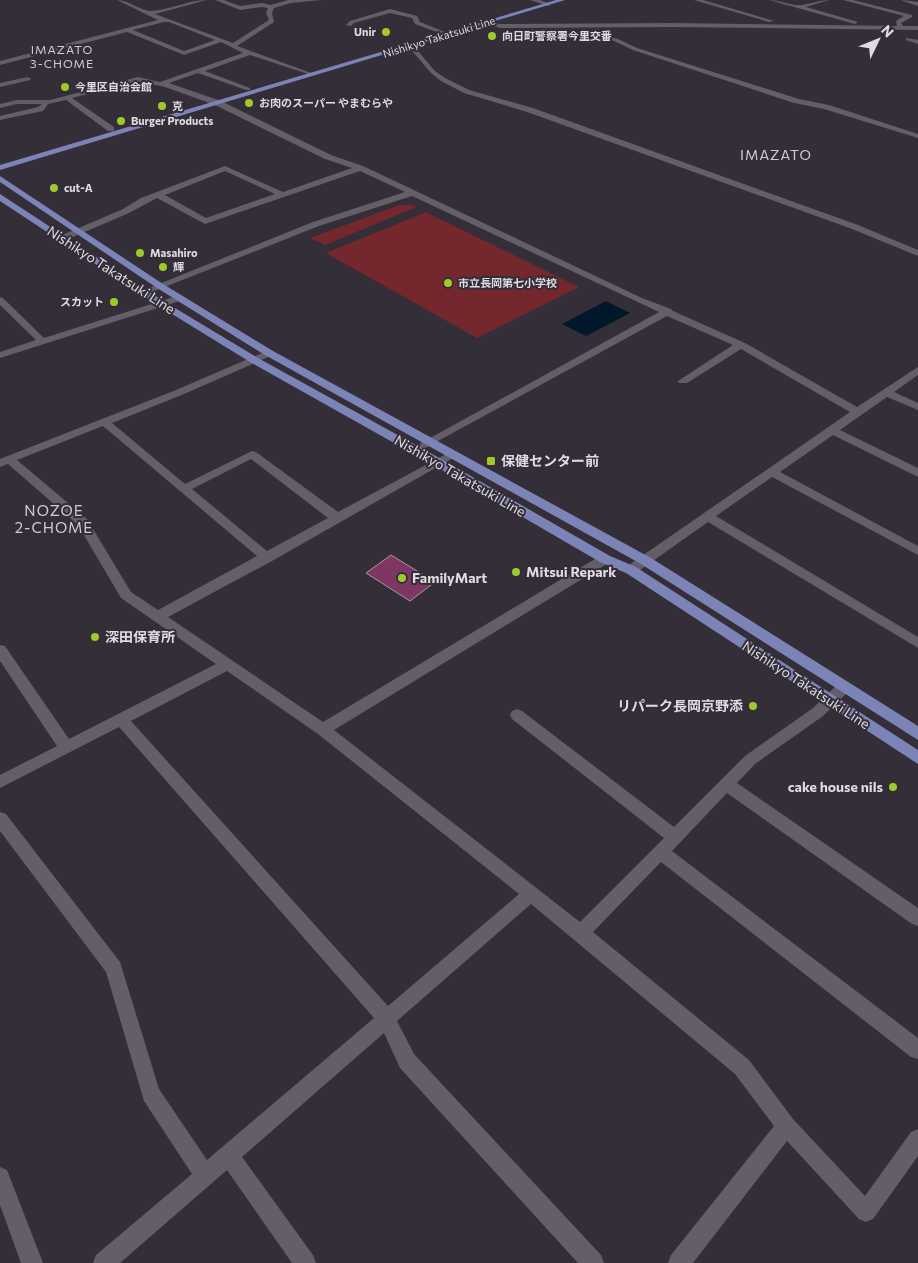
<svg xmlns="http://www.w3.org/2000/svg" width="918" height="1263" font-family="Commissioner,'Noto Sans JP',sans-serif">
<rect width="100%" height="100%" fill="#332e37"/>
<!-- green -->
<g fill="#74272c">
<path d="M399,205H411L417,207L325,245L310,238Z"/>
<path d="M426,212L579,287L477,338L326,253Z"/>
</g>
<!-- water -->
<path fill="#001829" d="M606,301L630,313L586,336L562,324Z"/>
<!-- building -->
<path fill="#803663" stroke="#a69aa0" d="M391,555L422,574L435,582L410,601L366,573Z"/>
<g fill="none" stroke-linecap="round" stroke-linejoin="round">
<!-- minor -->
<g fill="#635e67" fill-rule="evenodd">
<path d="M117,0C129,0 140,11 151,11C170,10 188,0 207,0L155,14L233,43L269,20L266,13L268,8L262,7L240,10L215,0H224L240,6L262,3L271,5L288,0H322L291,3L274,8L272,13L274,22L237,46L314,74V76L250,55L205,71L250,88V90H246L198,73L169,83L221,101L331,155L363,166L642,298L671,309L673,311L745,343L857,407L918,367V375L894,392L918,403V410L887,397L840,430L918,468V477L833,435L780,472L918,546V555L772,477L716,516L918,637V648L708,522L636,573H626L625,570L626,567L850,412L741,349L687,383H679L678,381L733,345L667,316L416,453L410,450L412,448L659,312L412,196L319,226L147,294L144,295L139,292L313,222L405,192L360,171L205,224L157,198L129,213L66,240H60V236L123,209L141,198L225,166L283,192L352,168L325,159L215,105L165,87L138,81L72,98L114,127V131H108L66,100L48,104L43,111L0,120V116L38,107L42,104H17L0,108V104L17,100H50L138,77L160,82L243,53L221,42L184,55L127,32L0,65V61L158,20ZM164,22H169L215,40L184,51L133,30ZM225,171L275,194L206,218L165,195Z"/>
<path d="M530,0H540L551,4L548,6Z"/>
<path d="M694,0H703L774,21L769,22Z"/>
<path d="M769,0C780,0 791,6 801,5C811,4 819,0 829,0L806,7L858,22L855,24Z"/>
<path d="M843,0H853L912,15V17L901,23L903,26H918V30L672,27L500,28L483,23L486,21L500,24L672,23L897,26L896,21L904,16Z"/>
<path d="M390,9L417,16L420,22L450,34L445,35L415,24L412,18L390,13L354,23L351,26L346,25L350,21Z"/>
<path d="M582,29L618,39L637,48L799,99L829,105L918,134V138L824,109L794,103L633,50L614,41L580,32V30Z"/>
<path d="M906,38L918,40V44L906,40Z"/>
<path d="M408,44H412L435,71L445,78L469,90L533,108L858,225L918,250V256L852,229L527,112L464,93L441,81L431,73L407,45Z"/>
<path d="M28,77L31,79L30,80L0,87V83Z"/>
<path d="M180,295L185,298L183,300L0,358V352L36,340L0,305V297L3,298L44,338Z"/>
<path d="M269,350L273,351L274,353L273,355L184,394L112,423L185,484L252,451L256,452L338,512L450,452L454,451L460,454L272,561L168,617L323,722L600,556H610L611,559L610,562L334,730L580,922L664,838L512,719L510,715L512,711L517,709L522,711L674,827L745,756L813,708L839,683L844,682L849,683L851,687L849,691L823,716L755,764L737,783L918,908V926L912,924L727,793L672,851L918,1038V1059L911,1057L661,862L593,932L749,1060L793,1119L865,1196L911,1132L918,1129V1156L873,1219L866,1222L859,1219L787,1141L693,1263H668L671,1255L774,1126L735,1074L531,904L397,1021L414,1054L601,1255L604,1263H578L400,1068L384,1033L242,1157L313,1255L316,1263H292L227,1170L120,1263H93L96,1255L192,1174L144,1101L106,972L0,831V812L6,814L120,962L159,1089L207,1160L374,1018L119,727L0,788V775L57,746L0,661V645L5,646L69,739L216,664L121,598L78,525L8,464L0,467V459L176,390ZM103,426L257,556L158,610L131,592L87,519L17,460ZM251,459L328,518L267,551L192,489ZM227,671L318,734L519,894L388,1006L131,721Z"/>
<path d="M0,1167L7,1170L43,1263H21L0,1205Z"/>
</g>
<!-- secondary -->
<path fill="#635e67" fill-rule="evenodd" d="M902,0L918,2V6L903,1Z"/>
<!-- primary -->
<g fill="#7c83b7" fill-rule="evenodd">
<path d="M556,0H565L0,170V165Z"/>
<path d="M0,176L163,284L273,351L651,558L918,726V740L641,564L265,355L157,288L0,182Z"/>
<path d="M0,194L165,302L258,358L443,460L610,556L636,567L918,750V764L626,573L600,562L435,466L250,362L159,306L0,201Z"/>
</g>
</g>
<!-- markers -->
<g fill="#a1c92a" stroke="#332e37" stroke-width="2">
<circle cx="386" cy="32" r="5"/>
<circle cx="492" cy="36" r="5"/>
<circle cx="65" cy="87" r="5"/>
<circle cx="249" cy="103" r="5"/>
<circle cx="162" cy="106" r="5"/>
<circle cx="121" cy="121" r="5"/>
<circle cx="54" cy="188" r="5"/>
<circle cx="140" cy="253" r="5"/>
<circle cx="163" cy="267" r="5"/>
<circle cx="448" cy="283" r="5"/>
<circle cx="114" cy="302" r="5"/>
<rect x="486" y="456" width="10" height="10" rx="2.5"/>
<circle cx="516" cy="572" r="5"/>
<circle cx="402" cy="578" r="5"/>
<circle cx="95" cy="637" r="5"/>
<circle cx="753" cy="706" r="5"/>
<circle cx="893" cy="787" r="5"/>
</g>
<g text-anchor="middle" stroke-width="4" stroke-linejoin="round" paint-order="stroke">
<!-- far-poi labels -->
<g font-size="11" font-weight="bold" fill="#dfdbe1" stroke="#332e37" text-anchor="start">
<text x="376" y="36" text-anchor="end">Unir</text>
<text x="502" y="40">向日町警察署今里交番</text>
<text x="75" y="91">今里区自治会館</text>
<text x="259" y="107">お肉のスーパー やまむらや</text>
<text x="172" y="110">克</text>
<text x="131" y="125">Burger Products</text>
<text x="64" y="192">cut-A</text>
<text x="150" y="257">Masahiro</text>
<text x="173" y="271">輝</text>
<text x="458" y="287">市立長岡第七小学校</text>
<text x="104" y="306" text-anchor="end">スカット</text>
</g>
<!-- far-street labels -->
<g font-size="11" fill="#dfdbe1" stroke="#332e37">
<text transform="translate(439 37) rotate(-17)" y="4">Nishikyo Takatsuki Line</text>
</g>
<!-- far-neighbourhood labels -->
<g font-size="12" letter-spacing="1" fill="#d0cad5" stroke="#332e37">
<text x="62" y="54">IMAZATO<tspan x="62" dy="14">3-CHOME</tspan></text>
</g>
<!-- far-quarter labels -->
<g font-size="14" letter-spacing="1" fill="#d0cad5" stroke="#332e37">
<text x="776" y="160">IMAZATO</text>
</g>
<!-- street labels -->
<g font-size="14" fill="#dfdbe1" stroke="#332e37">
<text transform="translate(111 270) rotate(33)" y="5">Nishikyo Takatsuki Line</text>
<text transform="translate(460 476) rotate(30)" y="5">Nishikyo Takatsuki Line</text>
<text transform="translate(806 685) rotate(33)" y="5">Nishikyo Takatsuki Line</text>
</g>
<!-- poi labels -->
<g font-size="14" font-weight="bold" fill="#dfdbe1" stroke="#332e37" text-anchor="start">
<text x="501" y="466">保健センター前</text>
<text x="526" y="577">Mitsui Repark</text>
<text x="412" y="583">FamilyMart</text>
<text x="105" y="642">深田保育所</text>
<text x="743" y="711" text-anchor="end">リパーク長岡京野添</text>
<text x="883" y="792" text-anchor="end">cake house nils</text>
</g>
<!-- neighbourhood labels -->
<g font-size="15" letter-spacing="1" fill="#d0cad5" stroke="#332e37">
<text x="54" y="516">NOZOE<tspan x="54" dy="17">2-CHOME</tspan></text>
</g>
</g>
<!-- north arrow -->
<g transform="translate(878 40) rotate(47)" stroke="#332e37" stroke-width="4" paint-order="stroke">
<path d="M0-4L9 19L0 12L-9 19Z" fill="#dfdbe1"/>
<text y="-8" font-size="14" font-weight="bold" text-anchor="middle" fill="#dfdbe1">N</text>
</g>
</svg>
